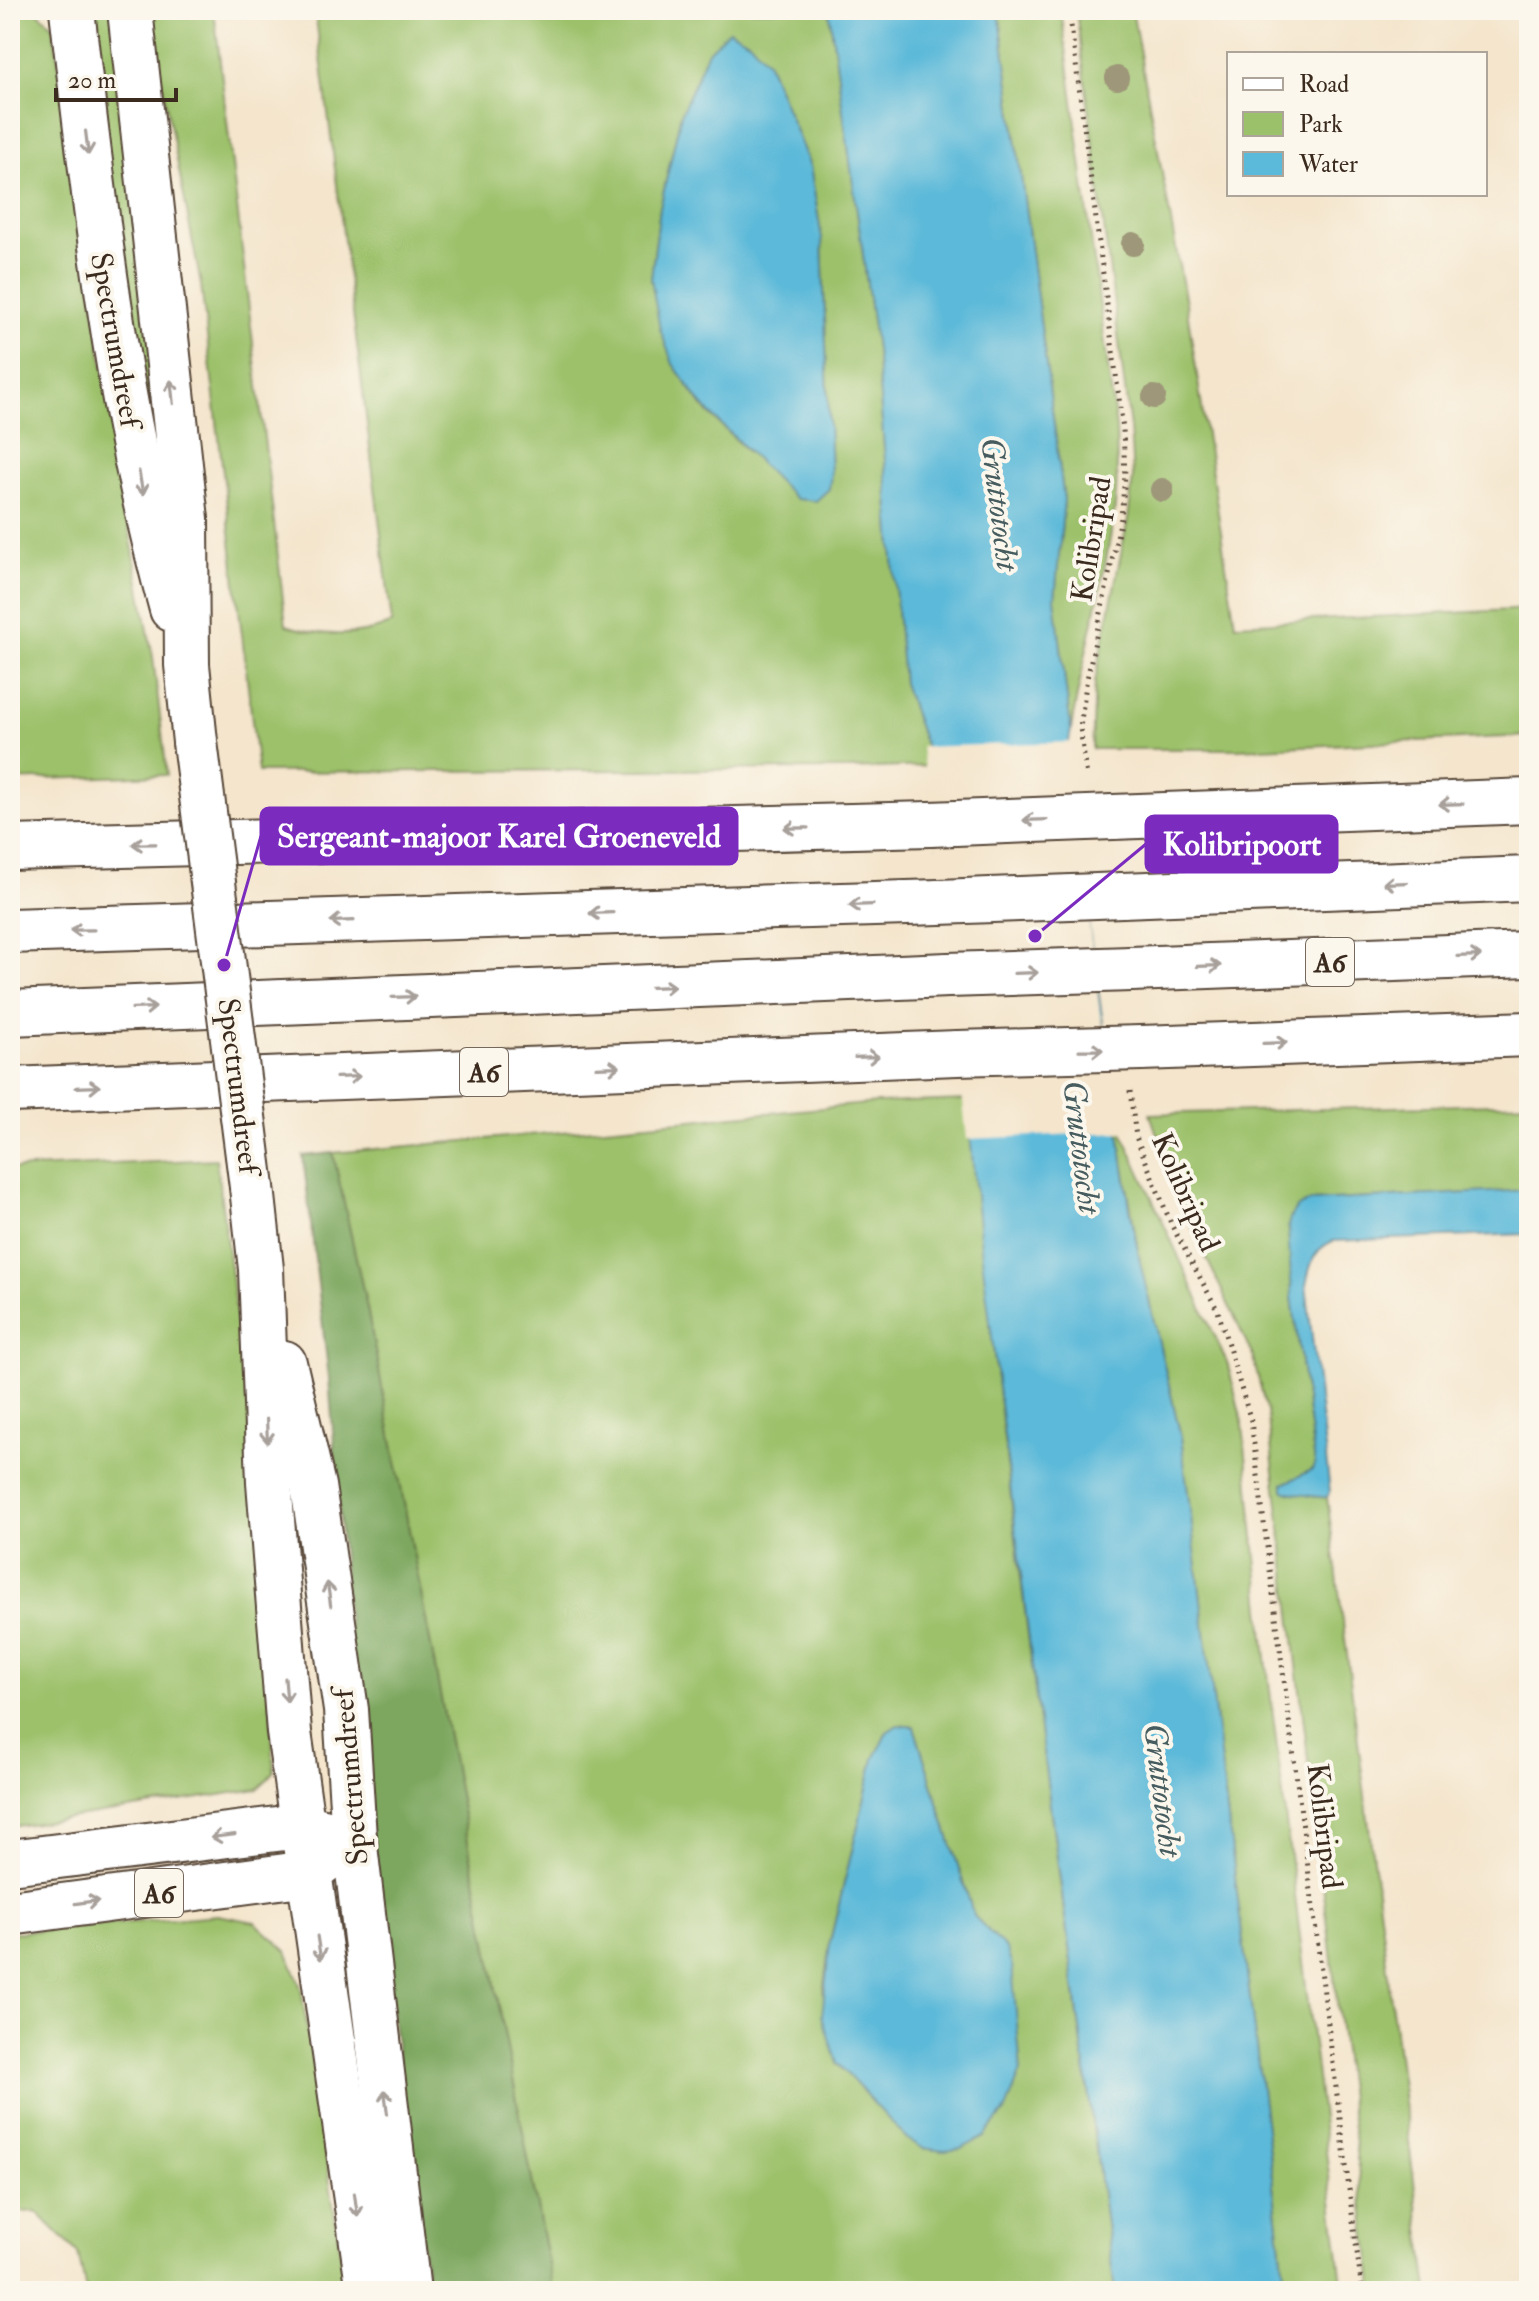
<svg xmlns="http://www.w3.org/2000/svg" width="1539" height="2301" font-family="'IM FELL Double Pica',serif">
<rect width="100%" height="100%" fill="#fbf7ec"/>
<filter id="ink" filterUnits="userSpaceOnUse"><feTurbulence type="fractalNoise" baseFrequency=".0125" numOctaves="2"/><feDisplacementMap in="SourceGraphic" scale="16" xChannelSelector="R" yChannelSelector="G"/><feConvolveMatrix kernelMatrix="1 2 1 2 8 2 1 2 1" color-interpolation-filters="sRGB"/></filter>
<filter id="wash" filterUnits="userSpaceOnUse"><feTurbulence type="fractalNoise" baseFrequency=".006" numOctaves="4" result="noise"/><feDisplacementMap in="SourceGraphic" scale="32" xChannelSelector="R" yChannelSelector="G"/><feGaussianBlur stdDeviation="1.8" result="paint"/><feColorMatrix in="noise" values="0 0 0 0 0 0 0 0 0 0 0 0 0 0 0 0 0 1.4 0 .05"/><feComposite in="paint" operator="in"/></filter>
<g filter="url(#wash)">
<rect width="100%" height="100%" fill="#f4e5cc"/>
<!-- green -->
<g fill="#9cc16b" stroke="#6c7644" stroke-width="2" fill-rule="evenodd">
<path d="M10,10H36L53,26L120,480L153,657L167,775L10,780Z"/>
<path d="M76,10H116L176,567Z"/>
<path d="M148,10H214L286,625C318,636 361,639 392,623L315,10H829L876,348L903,683L925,745L928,766L850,769L258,772L201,285ZM767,61L810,166L822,239L831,474L748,452L702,406L673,364L651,279L660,208L681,114Z"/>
<path d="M999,10H1061L1116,428C1117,457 1118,485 1114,514C1104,586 1082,658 1071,730L1055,599L1064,500Z"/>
<path d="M1076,10H1132L1186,303L1235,624L1529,609V736L1238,749H1092L1095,682L1128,519L1133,478L1130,428Z"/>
<path d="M967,1100C1006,1498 1062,1895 1115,2291H553L367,1308L333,1153L877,1103ZM898,1725L914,1727L974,1916L1006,1949L944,2151L923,2148L906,2138L837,2063L823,1991L830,1942L874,1759L887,1732Z"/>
<path d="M1529,1103V1190L1312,1201L1292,1297L1315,1463L1312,1470L1283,1484L1291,1493C1304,1492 1315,1499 1327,1497L1428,2291H1374L1340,2028L1267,1412L1252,1354L1181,1204L1150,1114Z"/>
<path d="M1116,1119L1228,1365L1243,1425L1265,1649L1343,2291H1286L1181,1437L1140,1262Z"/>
<path d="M216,1159L261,1508L274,1772L258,1789L10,1827V1169Z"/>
<path d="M217,1915L255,1922L287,1951L301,1988L346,2291H86L78,2253L36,2211L10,2213V1933Z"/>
</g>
<!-- forest -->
<path fill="#7da75f" stroke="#5c683e" stroke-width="2" d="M333,1153L367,1308L553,2291H430L423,2253L357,1742L329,1379L303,1156Z"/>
<!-- water -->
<g fill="#5bb9d9" stroke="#4b727c" stroke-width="2">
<path d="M829,10H999L1064,500L1055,599L1071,730L1065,763L1130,1208L1140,1262L1181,1437L1286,2291H1115L1040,1729L982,1257L959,1022L928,766L925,745L903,683L876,348Z"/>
<path d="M729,30L749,41L767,61L810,166L822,239L831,474L829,489L816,501L796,499L702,405L673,364L660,329L651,279L660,208L681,114L708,51Z"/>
<path d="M1529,1190V1234L1333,1241C1313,1249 1310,1265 1306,1285L1330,1492L1327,1497C1320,1498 1291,1493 1283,1490V1484L1312,1470L1315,1463L1292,1297L1288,1227C1290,1212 1298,1204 1312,1201Z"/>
<path d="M898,1725L914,1727L974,1916L1006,1949L1012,1965L1021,2071L1006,2110L984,2137L961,2149L944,2151L923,2148L906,2138L837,2063L822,2016L830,1942L874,1759L887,1732Z"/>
</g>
<!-- pier -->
<path fill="#f4e5cc" d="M1073,742L1069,763L1100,1014L1120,1089L1123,1132L967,1139L936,843L921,747Z"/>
</g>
<g filter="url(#ink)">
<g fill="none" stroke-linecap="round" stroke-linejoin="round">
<!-- major casing -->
<g stroke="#574638" stroke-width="48">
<g id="major">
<path d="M72,10C95,211 118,414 172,609"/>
<path d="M130,10L186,519L187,665L195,742"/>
<path d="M252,1187L261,1269L269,1482L289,1732L369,2291"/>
<path d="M284,1363L313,1486L346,1710L354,1838L408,2291"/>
</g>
</g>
<!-- highway casing -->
<g stroke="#574638" stroke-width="48">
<g id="highway">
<path d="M1113,817L1529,801"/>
<path d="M10,848L930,824"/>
<path d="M1122,895L1529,879"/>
<path d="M10,931L939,902"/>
<path d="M1131,969L1529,954"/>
<path d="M10,1013L948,975"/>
<path d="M1141,1048L1529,1034"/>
<path d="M10,1090L957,1053"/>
<path d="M10,1862L301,1826L354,1838"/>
<path d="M10,1913L308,1873L354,1838"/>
</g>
</g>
<!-- path -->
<g stroke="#574638" stroke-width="5" stroke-dasharray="2 6" stroke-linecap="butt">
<path d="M1069,10L1123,429L1125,476L1121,518L1086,684L1080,728L1087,776"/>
<path d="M1130,1091L1136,1137L1172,1226L1218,1311L1251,1421L1362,2291"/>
</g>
<!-- major -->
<use href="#major" stroke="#fff" stroke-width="44"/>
<!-- highway -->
<use href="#highway" stroke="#fff" stroke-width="44"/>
<!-- major-bridge casing -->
<g stroke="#574638" stroke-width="48" stroke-linecap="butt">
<path id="major-bridge" d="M195,742L252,1187"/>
</g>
<!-- highway-bridge casing -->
<g stroke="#574638" stroke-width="48" stroke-linecap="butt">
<g id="highway-bridge">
<path d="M930,824L1113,817"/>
<path d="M939,902L1122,895"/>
<path d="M948,975L1131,969"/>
<path d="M957,1053L1141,1048"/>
</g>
</g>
<!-- major-bridge -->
<use href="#major-bridge" stroke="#fff" stroke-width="44"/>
<!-- highway-bridge -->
<use href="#highway-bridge" stroke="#fff" stroke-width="44"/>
</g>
<!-- trees -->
<g fill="#9e9779">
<circle cx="1117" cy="78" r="12"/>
<circle cx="1133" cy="244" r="12"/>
<circle cx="1154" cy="397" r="12"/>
<circle cx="1162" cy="490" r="12"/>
</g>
<!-- one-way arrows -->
<defs><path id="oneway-shaft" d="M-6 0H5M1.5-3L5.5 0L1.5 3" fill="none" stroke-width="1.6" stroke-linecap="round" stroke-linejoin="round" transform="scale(2)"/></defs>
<g stroke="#a79f9a">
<use href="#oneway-shaft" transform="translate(87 143) rotate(83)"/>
<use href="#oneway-shaft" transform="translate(172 392) rotate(-96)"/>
<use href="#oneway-shaft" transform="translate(141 483) rotate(80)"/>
<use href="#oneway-shaft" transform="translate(1451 804) rotate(178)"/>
<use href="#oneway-shaft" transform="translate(1035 820) rotate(178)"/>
<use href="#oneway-shaft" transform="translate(796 828) rotate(179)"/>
<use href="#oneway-shaft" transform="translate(144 844) rotate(179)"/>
<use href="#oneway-shaft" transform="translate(1395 883) rotate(178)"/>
<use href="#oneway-shaft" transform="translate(861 905) rotate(178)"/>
<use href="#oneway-shaft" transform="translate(601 913) rotate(178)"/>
<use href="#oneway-shaft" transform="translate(342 921) rotate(178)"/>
<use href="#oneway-shaft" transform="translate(82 930) rotate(179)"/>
<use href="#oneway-shaft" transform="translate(1469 956) rotate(-2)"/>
<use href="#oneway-shaft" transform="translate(1209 966) rotate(-2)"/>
<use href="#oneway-shaft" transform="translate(1026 973) rotate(-2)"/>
<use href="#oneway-shaft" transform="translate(663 987) rotate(-2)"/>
<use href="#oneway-shaft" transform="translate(404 997) rotate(-2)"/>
<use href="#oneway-shaft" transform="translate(144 1008) rotate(-2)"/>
<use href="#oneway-shaft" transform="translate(1275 1043) rotate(-2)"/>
<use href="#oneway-shaft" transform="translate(1091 1050) rotate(-1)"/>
<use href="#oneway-shaft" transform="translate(867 1057) rotate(-2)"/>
<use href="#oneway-shaft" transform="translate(608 1067) rotate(-2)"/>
<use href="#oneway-shaft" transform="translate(348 1077) rotate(-2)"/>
<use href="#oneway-shaft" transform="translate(88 1087) rotate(-2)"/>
<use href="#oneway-shaft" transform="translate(267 1431) rotate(88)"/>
<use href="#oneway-shaft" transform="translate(329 1594) rotate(-98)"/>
<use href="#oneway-shaft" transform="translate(286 1690) rotate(85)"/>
<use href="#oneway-shaft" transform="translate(223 1836) rotate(173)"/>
<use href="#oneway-shaft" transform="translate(87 1902) rotate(-8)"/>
<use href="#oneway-shaft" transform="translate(319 1948) rotate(81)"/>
<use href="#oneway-shaft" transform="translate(386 2102) rotate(-97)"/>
<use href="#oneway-shaft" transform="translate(356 2205) rotate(82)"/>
</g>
</g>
<g text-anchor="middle" stroke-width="8" stroke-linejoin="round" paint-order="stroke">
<!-- shield labels -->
<g fill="#fbf7ec" stroke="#75685c" stroke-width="2">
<rect x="1306" y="938" width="48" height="48" rx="6"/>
<rect x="460" y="1048" width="48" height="48" rx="6"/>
<rect x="135" y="1869" width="48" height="48" rx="6"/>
</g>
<g font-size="28" font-weight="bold" fill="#3b2a1e">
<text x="1330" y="972">A6</text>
<text x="484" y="1082">A6</text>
<text x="159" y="1903">A6</text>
</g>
<!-- street labels -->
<g font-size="30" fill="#3b2a1e" stroke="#fbf7ec">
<text transform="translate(116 340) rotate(80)" y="10">Spectrumdreef</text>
<text transform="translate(1091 539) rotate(-81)" y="10">Kolibripad</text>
<text transform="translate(239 1086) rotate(83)" y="10">Spectrumdreef</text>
<text transform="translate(1186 1192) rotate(66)" y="10">Kolibripad</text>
<text transform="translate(350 1777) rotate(-95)" y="10">Spectrumdreef</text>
<text transform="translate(1325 1826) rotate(83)" y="10">Kolibripad</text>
</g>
<!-- water labels -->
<g font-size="32" font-style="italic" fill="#465c5f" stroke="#fbf7ec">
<text transform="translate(1000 504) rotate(83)" y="11">Gruttotocht</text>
<text transform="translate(1082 1147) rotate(83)" y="11">Gruttotocht</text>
<text transform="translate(1163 1790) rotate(83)" y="11">Gruttotocht</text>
</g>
</g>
<!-- callouts -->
<path fill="none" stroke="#7b2cbf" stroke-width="3" d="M224 965L261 836M1035 936L1146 844"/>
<g fill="#7b2cbf" stroke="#fbf7ec" stroke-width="3">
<circle cx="224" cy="965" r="8"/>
<circle cx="1035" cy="936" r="8"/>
</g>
<g fill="#7b2cbf" stroke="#7b2cbf" stroke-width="3">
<rect x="261" y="808" width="476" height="56" rx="8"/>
<rect x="1146" y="816" width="191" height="56" rx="8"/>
</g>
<g font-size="32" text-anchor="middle" font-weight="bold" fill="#fff">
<text x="499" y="847">Sergeant-majoor Karel Groeneveld</text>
<text x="1242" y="855">Kolibripoort</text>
</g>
<!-- margin -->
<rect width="1539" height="2301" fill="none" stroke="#fbf7ec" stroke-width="40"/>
<!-- legend -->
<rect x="1227" y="52" width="260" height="144" fill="#fbf7ec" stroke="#aea59a" stroke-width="2"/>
<rect x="1243" y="78" width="40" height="12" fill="#ffffff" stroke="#aea59a" stroke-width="2"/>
<text x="1299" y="92" font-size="24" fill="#3b2a1e">Road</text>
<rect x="1243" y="112" width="40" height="24" fill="#9cc16b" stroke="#aea59a" stroke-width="2"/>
<text x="1299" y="132" font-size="24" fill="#3b2a1e">Park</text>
<rect x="1243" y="152" width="40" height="24" fill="#5bb9d9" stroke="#aea59a" stroke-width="2"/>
<text x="1299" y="172" font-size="24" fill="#3b2a1e">Water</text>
<!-- scale -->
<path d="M56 88v12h120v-12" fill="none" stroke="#3b2a1e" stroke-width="4"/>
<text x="68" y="88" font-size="24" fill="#3b2a1e" stroke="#fbf7ec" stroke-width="6" paint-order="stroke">20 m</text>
</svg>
